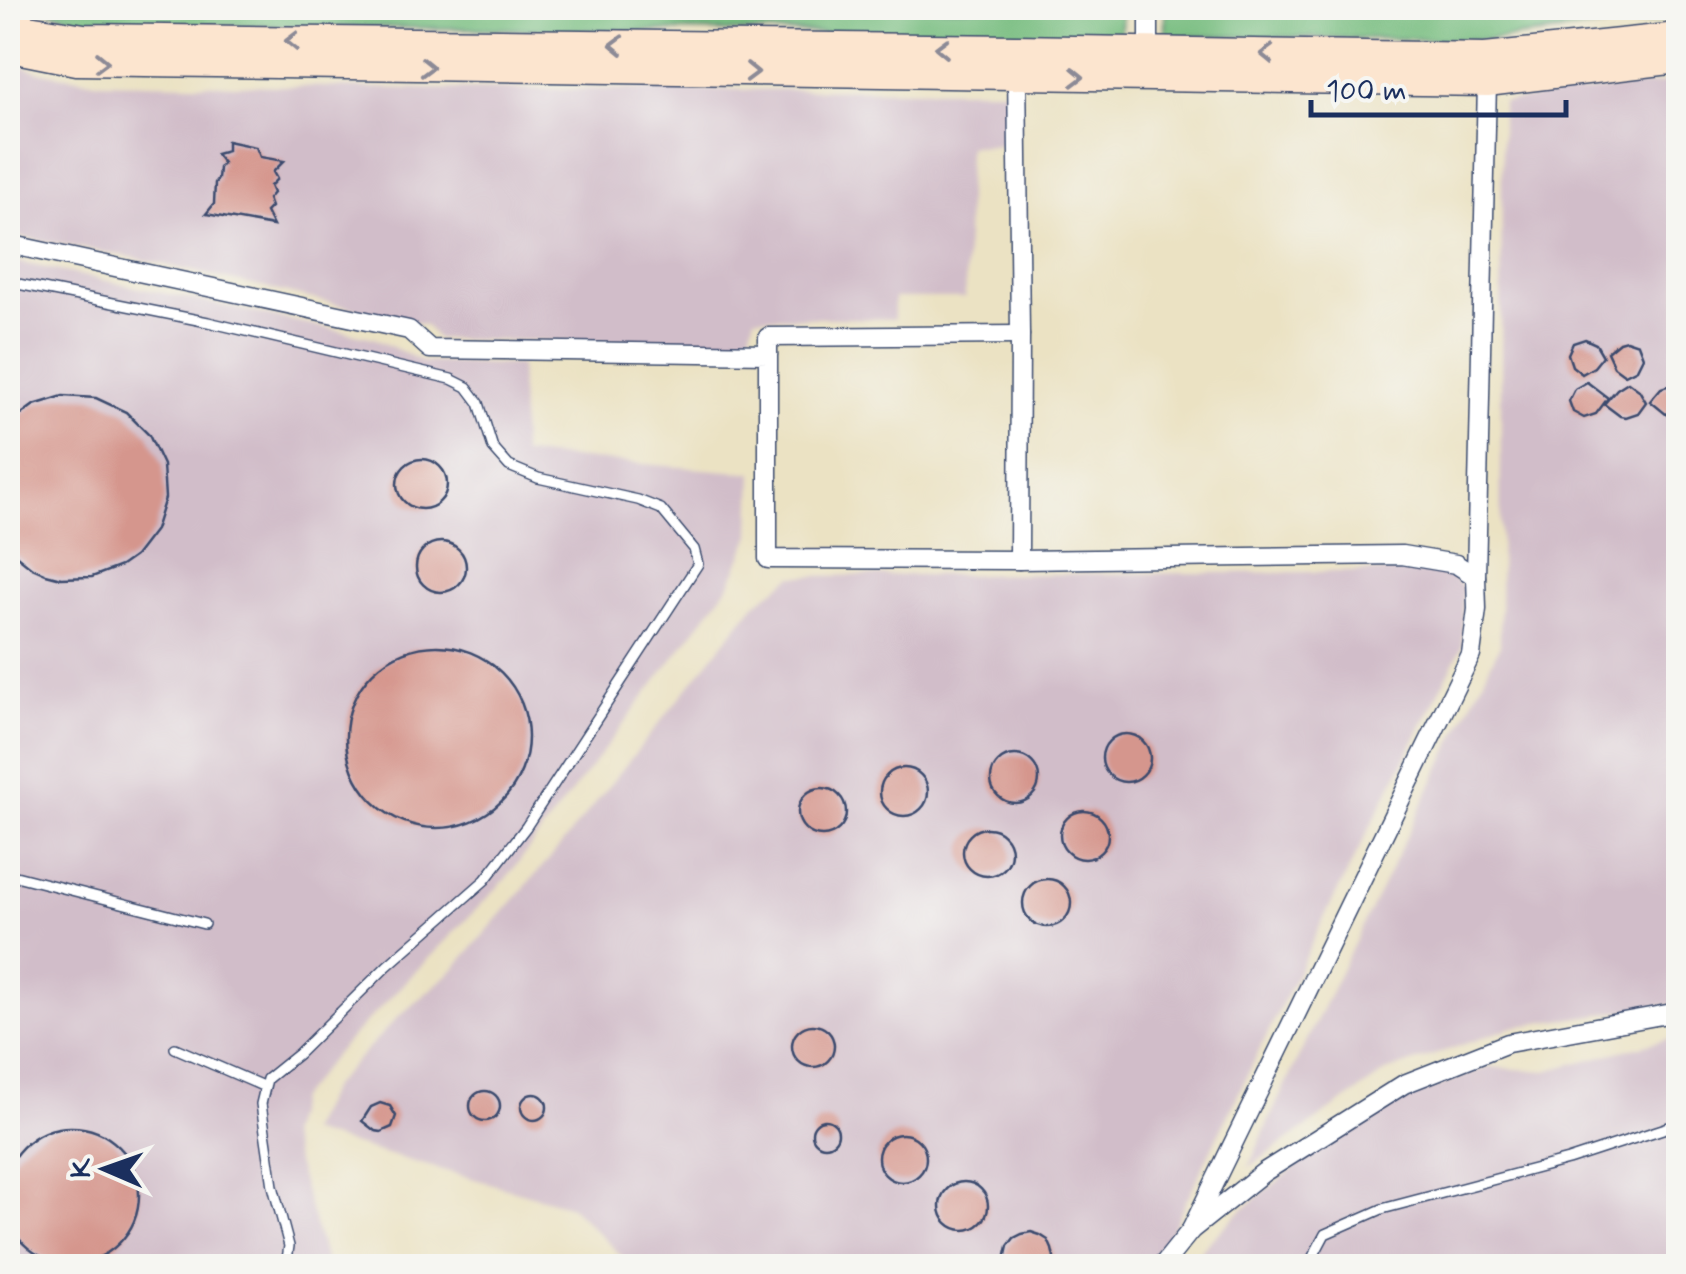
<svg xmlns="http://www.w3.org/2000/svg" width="1686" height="1274" font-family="Mynerve,sans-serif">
<rect width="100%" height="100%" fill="#f6f6f2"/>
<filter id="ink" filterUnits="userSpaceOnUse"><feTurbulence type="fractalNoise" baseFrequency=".01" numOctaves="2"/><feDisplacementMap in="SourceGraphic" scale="20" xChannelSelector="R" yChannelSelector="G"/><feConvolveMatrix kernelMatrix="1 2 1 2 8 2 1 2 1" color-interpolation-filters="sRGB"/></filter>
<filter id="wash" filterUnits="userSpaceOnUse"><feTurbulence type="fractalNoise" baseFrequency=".0048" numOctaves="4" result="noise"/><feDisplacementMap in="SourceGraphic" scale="40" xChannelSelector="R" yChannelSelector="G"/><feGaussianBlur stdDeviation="2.25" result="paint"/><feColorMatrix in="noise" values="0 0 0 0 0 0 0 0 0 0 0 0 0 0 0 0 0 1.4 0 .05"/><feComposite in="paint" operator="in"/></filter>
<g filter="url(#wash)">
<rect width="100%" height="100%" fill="#ebe2c3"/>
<!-- industrial -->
<g fill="#d1bdc9">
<path d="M8,61L40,72L102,82L426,89L1009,90L1011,145L968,146L965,298H894V319L755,317L747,345L437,339L425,325L135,258L8,235Z"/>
<path d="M1678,81V1003L1513,1027L1386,1072L1248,1168L1286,1083L1500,645L1502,102Z"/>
<path d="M8,260L374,338L423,362L520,365L522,454L753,473L751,535L730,584L505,880L338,1051L298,1099L288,1136L327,1266H8Z"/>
<path d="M1446,571L1463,587L1462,647L1320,926L1170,1234L1145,1266H629L631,1265L570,1206L308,1132L332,1086L397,1018L453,970L563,843L755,604L793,576Z"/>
<path d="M1678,1036V1266H1185L1238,1213L1320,1147L1392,1104L1487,1067L1546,1071Z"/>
</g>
<!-- forest -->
<g fill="#79be81" stroke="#4a7670" stroke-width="2.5">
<path d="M38,8H1122L1121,37L92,24Z"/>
<path d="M1165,8H1678V19L1488,40L1165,36Z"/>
</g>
<g id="blocks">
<!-- building -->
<g fill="#d5968d">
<path d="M227,141L256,147L260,157L284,161L273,172L277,179L270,186L273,193L268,199L271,207L266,212L273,226L206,214L214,204L215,183L218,179L219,168L223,163L216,154L227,151Z"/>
<path d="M1585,339L1596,344L1603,356L1594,367L1582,374L1572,366L1568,354L1573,343Z"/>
<path d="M1626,340L1638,344L1643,357L1637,369L1625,375L1614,367L1607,352L1619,342Z"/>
<path d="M1587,382L1608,398L1596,414L1584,418L1573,412L1569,401L1575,389Z"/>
<path d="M1628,382L1639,390L1646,402L1638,413L1626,417L1620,416L1604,404L1617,389Z"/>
<path d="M1667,386L1678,388V413L1667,415L1650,401L1661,388Z"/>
<path d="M63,396L96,398L126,412L149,435L163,465L165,498L155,530L135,556L121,566L92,577L61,578L46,574L32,568L8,549V424L34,405Z"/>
<circle cx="422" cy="484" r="25"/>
<circle cx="441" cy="567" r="25"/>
<circle cx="437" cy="737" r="91"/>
<circle cx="1126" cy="758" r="24"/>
<circle cx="1015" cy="779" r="24"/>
<circle cx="904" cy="792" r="24"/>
<circle cx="822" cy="812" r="24"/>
<circle cx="1084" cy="835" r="24"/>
<circle cx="987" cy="852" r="24"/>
<circle cx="1047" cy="903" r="24"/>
<circle cx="813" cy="1046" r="21"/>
<circle cx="485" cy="1106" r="15"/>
<circle cx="534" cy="1107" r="13"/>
<path d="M380,1103L390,1106L396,1116L392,1127L381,1132L375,1131L362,1121L371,1107Z"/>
<circle cx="825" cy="1133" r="13"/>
<circle cx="71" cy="1195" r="68"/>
<circle cx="902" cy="1158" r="24"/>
<circle cx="964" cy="1206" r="24"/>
<path d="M1031,1232L1040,1235L1048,1240L1052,1249L1054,1258L1052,1266H1007L1006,1255L1008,1246L1014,1238L1022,1234Z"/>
</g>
</g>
</g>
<g filter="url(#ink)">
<use href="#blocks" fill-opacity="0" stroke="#3a4a6d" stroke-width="2.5"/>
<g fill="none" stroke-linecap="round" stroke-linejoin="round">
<!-- lane casing -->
<g stroke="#3a4a6d" stroke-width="12">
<g id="lane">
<path d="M8,282L208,322L451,379L467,387L479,403L493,448L509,466L538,478L638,500L661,509L694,549L698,564L526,827L485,880L387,966L298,1054L267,1079L261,1104L273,1186L289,1246L286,1266"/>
<path d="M8,874L204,924"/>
<path d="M175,1048L265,1087"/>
<path d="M1308,1266L1325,1234L1382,1209L1568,1160L1678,1124"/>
</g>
</g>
<!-- street casing -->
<g stroke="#3a4a6d" stroke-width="21">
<g id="street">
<path d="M1149,52V8"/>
<path d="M1017,65L1020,335L1019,560"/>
<path d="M8,244L409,330L430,349L768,354V559L1019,560L1402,555L1456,564L1476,577L1477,609L1471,655L1191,1230"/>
<path d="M768,354V337L1020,335"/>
<path d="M1476,577L1487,82"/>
<path d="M1162,1266L1191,1230L1264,1172L1404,1084L1508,1043L1678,1012"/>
</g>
</g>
<!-- secondary casing -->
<g stroke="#3a4a6d" stroke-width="31">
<g id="secondary">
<path d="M8,20L28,29L84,38L1015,49L1485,57L1678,37"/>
<path d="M8,43L21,50L76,61L1487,82L1678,59"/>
</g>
</g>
<!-- lane -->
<use href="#lane" stroke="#fff" stroke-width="9"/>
<!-- street -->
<use href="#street" stroke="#fff" stroke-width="18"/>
<!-- secondary -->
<use href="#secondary" stroke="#fce5cf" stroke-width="28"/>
</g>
<!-- one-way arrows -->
<defs><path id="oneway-chevron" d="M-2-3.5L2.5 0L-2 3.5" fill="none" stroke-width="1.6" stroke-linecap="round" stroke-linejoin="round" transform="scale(2.5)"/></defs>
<g stroke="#8c8a96">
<use href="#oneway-chevron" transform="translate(292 41) rotate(-179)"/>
<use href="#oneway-chevron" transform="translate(617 45) rotate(-179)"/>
<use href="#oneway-chevron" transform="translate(942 48) rotate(-179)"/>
<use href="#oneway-chevron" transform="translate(1267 54) rotate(-179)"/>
<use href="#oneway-chevron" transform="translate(102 62) rotate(1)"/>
<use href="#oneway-chevron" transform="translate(427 67) rotate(1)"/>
<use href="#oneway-chevron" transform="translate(752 72) rotate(1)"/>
<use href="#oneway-chevron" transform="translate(1077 77) rotate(1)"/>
</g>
</g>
<!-- margin -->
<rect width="1686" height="1274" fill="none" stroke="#f6f6f2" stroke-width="40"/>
<!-- north arrow -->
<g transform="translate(105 1169) rotate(272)" stroke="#f6f6f2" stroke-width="8" paint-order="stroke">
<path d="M0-8L18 38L0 25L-18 38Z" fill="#1b2f5e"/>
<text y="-15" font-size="28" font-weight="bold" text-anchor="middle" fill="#1b2f5e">K</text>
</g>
<!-- scale -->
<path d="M1311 100v15h255v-15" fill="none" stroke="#1b2f5e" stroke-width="5"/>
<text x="1326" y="100" font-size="30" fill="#1b2f5e" stroke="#f6f6f2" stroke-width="8" paint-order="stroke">100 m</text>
</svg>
